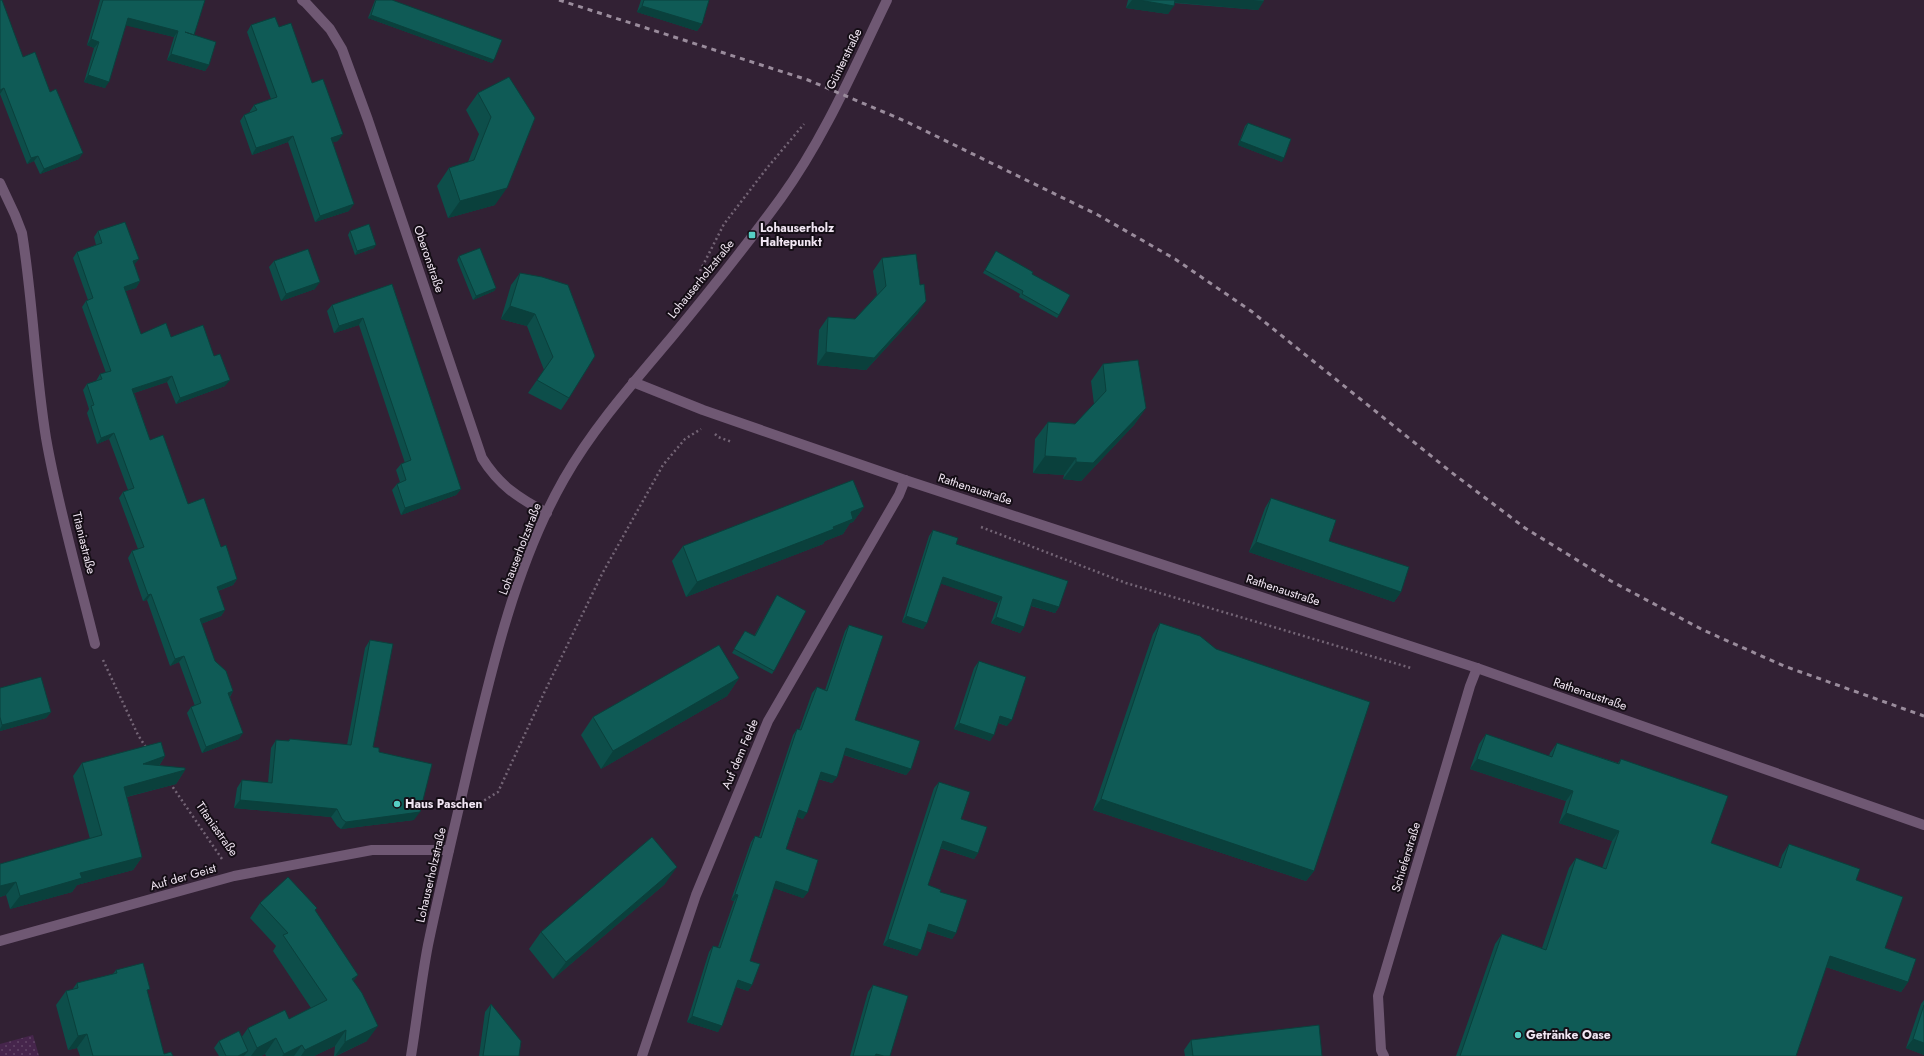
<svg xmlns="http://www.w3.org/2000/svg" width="1924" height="1056" font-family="Jost,sans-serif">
<defs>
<pattern id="grass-dots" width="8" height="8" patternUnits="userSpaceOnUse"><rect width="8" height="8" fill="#46254c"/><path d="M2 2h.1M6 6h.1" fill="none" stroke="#614566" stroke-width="1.8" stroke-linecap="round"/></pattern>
</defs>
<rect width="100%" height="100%" fill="#322134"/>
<!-- grass -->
<path fill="url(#grass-dots)" d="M33,1035L39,1056H0V1044Z"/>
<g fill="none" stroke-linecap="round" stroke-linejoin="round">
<!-- path -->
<g stroke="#746576" stroke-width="2.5" stroke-dasharray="2 3" stroke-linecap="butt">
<path d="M700,271L724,224L767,168L804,124"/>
<path d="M715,434L718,437L732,442"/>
<path d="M981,527L1126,583L1411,668"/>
<path d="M103,660L138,735L147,749"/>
<path d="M170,783L222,859"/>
<path d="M480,803L498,792L544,693L602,574L663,465L685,439L701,429"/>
</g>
<!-- minor -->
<g stroke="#6f5873" stroke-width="10">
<path d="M302,0L306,3L330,29L342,49L368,120L482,458C499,485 518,498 547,513"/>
<path d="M0,183L15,215L22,233C33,301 35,370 46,438C58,507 78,575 95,644"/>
<path d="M633,382L703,410L905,480L1477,668L1924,825"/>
<path d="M0,941L234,876L372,850H449"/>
<path d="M411,1056C417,1019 421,981 428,945C441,883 456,821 470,760C492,667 516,563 564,479C593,428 633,383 671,338C709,292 746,246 781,198C825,137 854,68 887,0"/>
<path d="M642,1056L696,895L768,721L899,495L905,480"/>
<path d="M1384,1056L1381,1050L1378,996L1470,686L1477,668"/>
</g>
<!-- rail -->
<path stroke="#9a8c9c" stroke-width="3" stroke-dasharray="5 5" stroke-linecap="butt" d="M559,0L808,80L905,121L1098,215L1175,259L1251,311L1451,472L1525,528L1611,581L1703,630L1784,666L1924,716"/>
</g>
<!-- wall -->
<g fill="#0d4e4a">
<path d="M0,0L23,57L50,92L79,159L40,174L34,161L27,164L0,94Z"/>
<path d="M100,0H205L194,35L209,65L205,71L167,60L174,37L126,25L105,88L84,82L94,48L87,45Z"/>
<path d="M375,0H392L492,63L368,18Z"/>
<path d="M641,0H709L702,24L697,31L637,12Z"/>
<path d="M1128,0H1264L1258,10L1174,3L1168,14L1126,8Z"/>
<path d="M251,25L279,27L312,83L338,141L333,142L349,211L315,222L288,142L252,155L240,121L244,115L250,112V111L254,105L271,99L247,32Z"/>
<path d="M509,77L495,205L448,218L437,186L449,168L468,162L479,134L466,110L478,93Z"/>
<path d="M1248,123L1282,162L1238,145L1245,126Z"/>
<path d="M98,231L134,265L140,281L136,288L125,291L141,334L171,337L214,356L225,386L176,404L167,382L134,393L150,440L188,504L221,547L237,579L233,585L218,591L225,610L221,616L201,624L215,661L233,691L230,697L239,739L202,753L187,713L191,707L195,706L179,662L170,666L147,600L143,601L128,558L132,551L138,549L119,498L123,492L128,490L109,439L97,444L87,413L89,409L83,390L87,384L96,381L100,374L106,373L82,307L86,301L88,300L73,258L77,252L96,245L94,237Z"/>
<path d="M350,231L374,248L355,255L348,235Z"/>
<path d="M996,251L1032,274L1059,315L1057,318L1019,297L1020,294L983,273Z"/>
<path d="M459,256L496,288L494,291L473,300L457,260Z"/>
<path d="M882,258L918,313L866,370L817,365L819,330L828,317L855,319L877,295L873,271Z"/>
<path d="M274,261L315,289L281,301L269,267Z"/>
<path d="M520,273L569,398L561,410L528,393L544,370L527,326L501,319L511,285Z"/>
<path d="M392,284L461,489L456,495L401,515L392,490L397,484L400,482L396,470L401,464L405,463L359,325L334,333L327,311L332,305Z"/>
<path d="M1103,364L1146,408L1134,425L1081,481L1063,479L1064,475L1033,473L1035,439L1048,422L1075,424L1094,404L1091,381Z"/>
<path d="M1271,498L1329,541L1401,592L1394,602L1249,552L1265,508Z"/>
<path d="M864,507L853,522L850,523L843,534L825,541L823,544L686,597L672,561L683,546Z"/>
<path d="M933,530L956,544L1059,607L1055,613L1031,606L1024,627L1020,633L991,623L998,603L940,583L927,623L923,629L902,622L929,536Z"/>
<path d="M777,595L774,671L772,674L732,653L745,631L754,636Z"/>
<path d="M1160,623L1314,871L1306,881L1093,810L1153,634Z"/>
<path d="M849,625L855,720L911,769L906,775L844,755L837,777L832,783L818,779L803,819L797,817L786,849L808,892L803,898L774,888L750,961L752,985L748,991L736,987L718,1032L687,1022L709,952L713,946L718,947L734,901L731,900L751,842L755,836L759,837L793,735L797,729L799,730L812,693L817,687L825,690L845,631Z"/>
<path d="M370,640L373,747L379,752L414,820L341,829L337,826L331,817L234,808L237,788L242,780L268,783L271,748L276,740L288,741L290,739L347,745L365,648Z"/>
<path d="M979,661L1007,726L998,723L990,741L954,729L974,668Z"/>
<path d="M739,678L727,696L601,769L581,735L593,717Z"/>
<path d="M0,688L51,712L46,718L0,731Z"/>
<path d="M1486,734L1549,756L1550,753L1557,743L1618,763L1621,759L1711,843L1778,867L1782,855L1789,844L1856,880L1885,948L1908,982L1901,992L1826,967L1796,1056H1456L1495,944L1502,934L1542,948L1569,868L1576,858L1602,868L1612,841L1559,823L1566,801L1470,769L1479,744Z"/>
<path d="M165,756L159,766L185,770L176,784L127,797L142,857L133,870L77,885L72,892L10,909L6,895L0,897V864L90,839L73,776L82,763Z"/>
<path d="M939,782L961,819L978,853L974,859L940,848L928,885L940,892L956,933L952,939L927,931L917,956L883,945L934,788Z"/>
<path d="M665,884L553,979L529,949L541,932Z"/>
<path d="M260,903L317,908L315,910L353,981L367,1041L336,1056H334L335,1046L314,1056H266L265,1054L261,1056H219L214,1048L219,1041L241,1038L248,1028L289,1019L311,1008L273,951L276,946L250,918Z"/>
<path d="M116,970L147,992L164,1054L173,1056H80L77,1048L68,1050L56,1005L66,991L72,990L77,983L113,974Z"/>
<path d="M873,985L890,1056H850L868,992Z"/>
<path d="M1924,1000V1055L1906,1048L1921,1004Z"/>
<path d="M491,1004L519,1056H479L485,1012Z"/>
<path d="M1191,1040L1322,1056H1185L1184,1050Z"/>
</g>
<!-- shaded-wall -->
<g fill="#0a403c">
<path d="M1132,0H1139L1174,6L1168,14L1126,8Z"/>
<path d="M1171,0H1253L1264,1L1258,10L1170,2Z"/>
<path d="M642,6L702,24L697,31L637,12Z"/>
<path d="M371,15L494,60L492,63L368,18Z"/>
<path d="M128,18L178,31L174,37L124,25Z"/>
<path d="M91,39L99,42L94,48L87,45Z"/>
<path d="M171,54L209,65L205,71L167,60Z"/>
<path d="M88,75L109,82L105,88L84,82Z"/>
<path d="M4,88L0,94V90Z"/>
<path d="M343,134L338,141L327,144L331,138Z"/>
<path d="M293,136L288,142L252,155L256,148Z"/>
<path d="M1240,141L1284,158L1282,162L1238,145Z"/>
<path d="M83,153L79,159L40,174L44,169Z"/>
<path d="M38,156L34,161L27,164L31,158Z"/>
<path d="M507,188L495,205L448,218L460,201Z"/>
<path d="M354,204L349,211L315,222L320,216Z"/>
<path d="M376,245L374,248L355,255L357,251Z"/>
<path d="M139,259L134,265L133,261Z"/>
<path d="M140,281L136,288L119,293L124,287Z"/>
<path d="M320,282L315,289L281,301L286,294Z"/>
<path d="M496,288L494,291L473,300L476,296Z"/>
<path d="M926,301L918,313L866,370L817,365L826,352Z"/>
<path d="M510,306L535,314L527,326L501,319Z"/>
<path d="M363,318L359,325L334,333L339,326Z"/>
<path d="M172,376L167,382L128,395L132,389Z"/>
<path d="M230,380L225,386L176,404L180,398Z"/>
<path d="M1146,408L1134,425L1081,481L1063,479L1076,462Z"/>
<path d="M114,433L109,439L97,444L101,438Z"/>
<path d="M1045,456L1076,458L1064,475L1033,473Z"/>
<path d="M461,489L456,495L401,515L405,508Z"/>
<path d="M864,507L853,522L850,523L843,534L825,541L823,544L686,597L697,582L833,527L851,512Z"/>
<path d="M1256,542L1401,592L1394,602L1249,552Z"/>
<path d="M943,577L1002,597L998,603L939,583Z"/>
<path d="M237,579L233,585L212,593L217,587Z"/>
<path d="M151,594L147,600L143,601L148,595Z"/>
<path d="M1033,599L1059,607L1055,613L1029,605Z"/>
<path d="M225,610L221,616L196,626L200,619Z"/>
<path d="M906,616L927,623L923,629L902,622Z"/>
<path d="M996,617L1024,627L1020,633L991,623Z"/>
<path d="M184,656L179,662L170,666L175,659Z"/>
<path d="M739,678L727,696L601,769L613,751Z"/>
<path d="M233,691L229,698L228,693Z"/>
<path d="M51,712L46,718L0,731V729L2,725Z"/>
<path d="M1000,716L1012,720L1007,726L996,722Z"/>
<path d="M959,723L994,735L990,741L954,729Z"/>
<path d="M243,733L239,739L202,753L206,747Z"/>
<path d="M846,748L911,769L906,775L842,754Z"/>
<path d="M165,756L156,770L143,764Z"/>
<path d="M1477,759L1573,791L1566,801L1470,769Z"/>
<path d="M185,770L176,784L114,800L124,787Z"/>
<path d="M821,772L837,777L832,783L816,778Z"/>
<path d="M1101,799L1314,871L1306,881L1093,810Z"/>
<path d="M240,800L337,809L331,817L234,808Z"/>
<path d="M799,810L807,813L803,819L795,816Z"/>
<path d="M420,812L414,820L341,829L346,822Z"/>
<path d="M1566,813L1619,831L1612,841L1559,823Z"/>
<path d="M943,841L978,853L974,859L938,847Z"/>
<path d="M142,857L133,870L77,885L72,892L10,909L20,896L80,873Z"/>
<path d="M677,867L665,884L553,979L566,962Z"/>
<path d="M776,881L808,892L803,898L771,887Z"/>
<path d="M16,882L6,895L0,897V886Z"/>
<path d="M735,894L738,895L734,901L731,900Z"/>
<path d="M929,924L956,933L952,939L925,930Z"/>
<path d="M888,939L921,950L917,956L883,945Z"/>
<path d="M1830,956L1908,982L1901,992L1823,966Z"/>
<path d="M358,975L347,990L352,979Z"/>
<path d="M738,980L752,985L748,991L734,986Z"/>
<path d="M692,1016L722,1026L718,1032L687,1022Z"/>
<path d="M378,1026L367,1041L335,1056L345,1042Z"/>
<path d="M346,1030L335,1046L314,1056H301L305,1050Z"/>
<path d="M87,1034L77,1048L68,1050L78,1036Z"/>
<path d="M276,1038L265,1054L261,1056H251L257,1048Z"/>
<path d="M1913,1039L1924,1043V1055L1906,1048Z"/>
<path d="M302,1045L294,1056H282L284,1054Z"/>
<path d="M248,1051L244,1056H238Z"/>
<path d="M876,1054L884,1056H874Z"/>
</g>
<!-- building -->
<g fill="#0f5b56" stroke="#0a403c">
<path d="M0,0H2L23,57L35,52L50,92L56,89L83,153L44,169L38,156L31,158L4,88L0,90Z"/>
<path d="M103,0H205L194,35L185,32L216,42L209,65L171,54L178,31L128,18L109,82L88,75L99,42L91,39Z"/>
<path d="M376,0H392L502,40L494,60L371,15Z"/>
<path d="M644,0H709L702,24L642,6Z"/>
<path d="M1139,0H1175L1174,6Z"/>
<path d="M275,17L279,27L291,23L312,83L323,79L343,134L331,138L354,204L320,216L293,136L256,148L244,115L257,110L254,105L277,97L251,25Z"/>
<path d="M509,77L535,118L507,188L460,201L449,168L474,160L491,117L478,93Z"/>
<path d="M1248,123L1291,139L1284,158L1240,141Z"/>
<path d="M125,222L139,259L133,261L140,281L124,287L141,334L166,323L171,337L203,325L214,356L220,354L230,380L180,398L172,376L132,389L150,440L163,435L188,504L204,498L221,547L226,545L237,579L217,587L225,610L200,619L215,661L226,671L233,691L228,693L243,733L206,747L191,707L201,703L184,656L175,659L151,594L148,595L132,551L144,547L123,492L134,488L114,433L101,438L91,406L94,405L87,384L102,379L100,374L111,371L86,301L93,298L77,252L102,243L98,231Z"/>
<path d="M369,224L376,245L357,251L350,231Z"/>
<path d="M480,248L496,288L476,296L459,256Z"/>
<path d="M308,249L320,282L286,294L274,261Z"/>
<path d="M996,251L1033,272L1032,274L1070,295L1059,315L1022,294L1023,291L985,270Z"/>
<path d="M916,254L920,285L924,284L926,301L874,358L826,352L828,317L855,319L886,286L882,258Z"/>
<path d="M520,273L542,277L568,285L595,356L569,398L537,380L553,357L535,314L510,306Z"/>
<path d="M392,284L461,489L405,508L397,484L406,480L401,464L411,460L363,318L339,326L332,305Z"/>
<path d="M1138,360L1146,408L1093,463L1076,462V458L1045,456L1048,422L1075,424L1106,391L1103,364Z"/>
<path d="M853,480L864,507L851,512L853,519L833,527L834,529L697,582L683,546Z"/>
<path d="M1271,498L1336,520L1329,541L1409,567L1401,592L1256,542Z"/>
<path d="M933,530L958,538L956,544L1068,581L1059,607L1033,599L1024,627L996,617L1002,597L943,577L927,623L906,616Z"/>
<path d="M777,595L806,611L774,671L734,649L745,631L755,636Z"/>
<path d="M1160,623L1200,636L1216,649L1370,702L1314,871L1101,799Z"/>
<path d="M849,625L883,636L855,720L920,741L911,769L846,748L837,777L821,772L807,813L799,810L786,849L818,860L808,892L776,881L750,961L760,964L752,985L738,980L722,1026L692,1016L713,946L720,948L738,895L735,894L755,836L761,838L797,729L801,730L817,687L827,691Z"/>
<path d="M370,640L393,644L373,747L379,748V752L432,764L420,812L346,822L342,819L337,809L240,800L242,780L272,783L276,740L289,741L290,739L351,745Z"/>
<path d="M719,645L739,678L613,751L593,717Z"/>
<path d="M979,661L1026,677L1012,720L1000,716L994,735L959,723Z"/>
<path d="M41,677L51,712L2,725L0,717V688Z"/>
<path d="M1486,734L1552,757L1557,743L1619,764L1621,759L1728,796L1711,843L1781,868L1789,844L1860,869L1856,880L1903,897L1885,948L1916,959L1908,982L1830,956L1796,1056H1460L1502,934L1546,950L1576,858L1606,869L1619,831L1566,813L1573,791L1477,759Z"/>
<path d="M161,742L165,756L143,764L185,768V770L124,787L142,857L80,873L82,878L20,896L16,882L0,886V864L102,835L82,763Z"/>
<path d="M939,782L970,792L961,819L987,827L978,853L943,841L928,885L941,890L940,892L967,900L956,933L929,924L921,950L888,939Z"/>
<path d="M652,837L677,867L566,962L541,932Z"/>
<path d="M288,877L317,908L315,910L358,975L352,979L362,993L378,1026L345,1042L346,1030L305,1050L302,1045L284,1054L276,1038L257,1048L248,1028L285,1010L289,1019L327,1000L283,935L288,933L260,903Z"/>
<path d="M143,963L150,989L147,990L164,1054L171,1052L173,1056H93L87,1034L78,1036L66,991L78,988L77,983L117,973L116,970Z"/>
<path d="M873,985L908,996L890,1056H884L876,1054L875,1056H853Z"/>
<path d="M491,1004L521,1041L519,1056H483Z"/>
<path d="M1924,1005V1043L1913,1039Z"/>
<path d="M1319,1025L1322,1056H1193L1191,1040Z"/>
<path d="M239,1031L248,1051L238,1056H226L219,1041Z"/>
</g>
<!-- markers -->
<g fill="#56cec4" stroke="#150e16" stroke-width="1.5">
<rect x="748" y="231" width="8" height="8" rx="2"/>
<circle cx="397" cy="804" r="4"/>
<circle cx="1518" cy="1035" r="4"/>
</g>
<g text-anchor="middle" stroke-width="4" stroke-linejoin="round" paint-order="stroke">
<!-- street labels -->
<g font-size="12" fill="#f1e6f3" stroke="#150e16">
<text transform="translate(844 59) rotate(-64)" y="4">Günterstraße</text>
<text transform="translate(429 259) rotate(71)" y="4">Oberonstraße</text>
<text transform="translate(701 279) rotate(-51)" y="4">Lohauserholzstraße</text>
<text transform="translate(975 489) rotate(18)" y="4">Rathenaustraße</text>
<text transform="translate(84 543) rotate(76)" y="4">Titaniastraße</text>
<text transform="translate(520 549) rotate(-69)" y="4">Lohauserholzstraße</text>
<text transform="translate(1283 590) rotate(18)" y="4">Rathenaustraße</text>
<text transform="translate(1590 694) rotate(19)" y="4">Rathenaustraße</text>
<text transform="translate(740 754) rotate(-67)" y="4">Auf dem Felde</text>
<text transform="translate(217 829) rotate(55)" y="4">Titaniastraße</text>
<text transform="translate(1406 857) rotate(-73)" y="4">Schieferstraße</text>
<text transform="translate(431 875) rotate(-77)" y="4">Lohauserholzstraße</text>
<text transform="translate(183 877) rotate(-16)" y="4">Auf der Geist</text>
</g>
<!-- poi labels -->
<g font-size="12" font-weight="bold" fill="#f1e6f3" stroke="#150e16" text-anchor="start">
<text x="760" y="232">Lohauserholz<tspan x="760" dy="14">Haltepunkt</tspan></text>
<text x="405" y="808">Haus Paschen</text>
<text x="1526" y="1039">Getränke Oase</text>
</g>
</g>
</svg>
